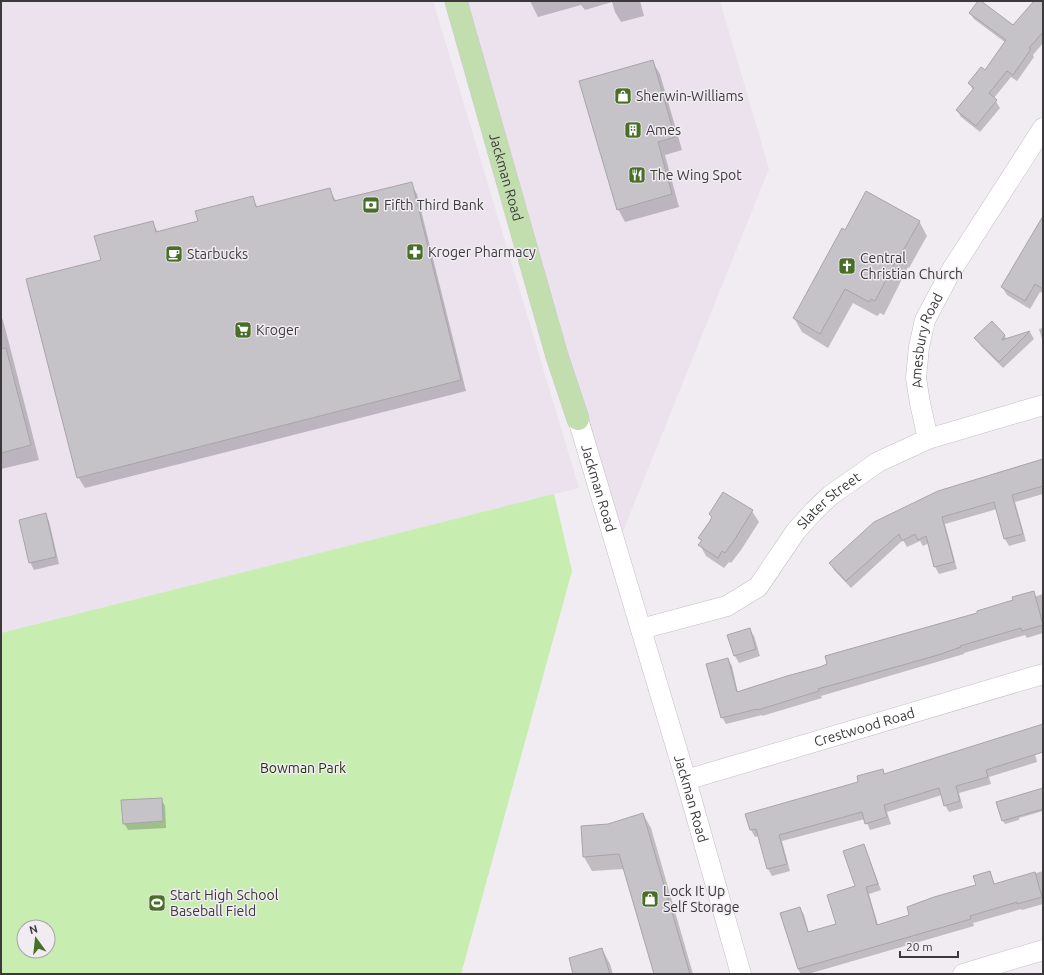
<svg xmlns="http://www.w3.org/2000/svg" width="1044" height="975" font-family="Ubuntu,sans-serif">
<rect width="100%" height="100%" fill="#f0ecf1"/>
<!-- built -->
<g fill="#ebe2ee">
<path d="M1,1H433L579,488L1,633Z"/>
<path d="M456,1H720L769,169L617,546Z"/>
</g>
<!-- green -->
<path fill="#c8edb0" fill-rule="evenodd" d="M554,494L572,571L461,974H1V633ZM24,927H48V951H24Z"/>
<!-- shadow -->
<g fill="#0003">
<path d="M530,1H640L644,16L621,22L615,12L612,2L585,10L581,5L538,17Z"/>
<path d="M979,1L1014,26L1035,1H1043V43L1033,55L1034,57L1017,81L1011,77L994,98L1000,108L980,132L961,117L957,110L973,90L969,83L985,71L1006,43L974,19L970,13Z"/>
<path d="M652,61L660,74L682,150L665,155L679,207L625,222L618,209Z"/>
<path d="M411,184L417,194L466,391L85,488L78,477L102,261L152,222L158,232L199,222L252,197L258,208L329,189L336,201Z"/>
<path d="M1043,219V293L1040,292L1030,309L1007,295L1002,287Z"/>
<path d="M919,221L927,236L909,268L908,267L884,315L880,313L877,316L853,303L828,348L802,332L794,318L846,232Z"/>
<path d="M1,317L3,320L39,460L1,469Z"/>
<path d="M1043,328V342L1039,329Z"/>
<path d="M1030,332L1034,339L1003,368L980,345L976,338L1004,335L1007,339Z"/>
<path d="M1043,459V494L1015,502L1026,541L1009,546L1005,539L997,509L945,524L957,569L939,574L935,567L929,543L923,546L920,541L907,547L903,540L851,588L834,570L830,563L993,474Z"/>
<path d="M723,493L752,511L759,522L741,550L731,563L729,562L724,568L706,556L700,545L702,542L699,538L712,518L710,514Z"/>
<path d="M45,514L49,521L59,564L34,570L30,562Z"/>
<path d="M1043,594V633L1027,638L1025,635L964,653V654L821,696L822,698L762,716V715L726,724L722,717L728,659L732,666L738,693L821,668Z"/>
<path d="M749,629L754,636L760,656L739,663L735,656Z"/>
<path d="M1043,725V752L1035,754L1037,762L989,777L991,784L959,793L963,808L949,812L945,805L942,795L887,812L891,824L870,830L865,819L782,841L790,871L772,876L768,869L759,836L755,837L751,830L747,815L860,782L882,770L885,775Z"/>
<path d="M1043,789V811L1019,818V820L1005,824L1003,821Z"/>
<path d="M161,799L165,806L166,828L128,830L124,823Z"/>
<path d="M643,814L651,828L693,974H655L624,869L592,871L584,857Z"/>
<path d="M863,846L867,852L881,890L869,894L878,925L911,916L977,886L990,872L995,885L1043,871V904L1022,910L1021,909L973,923L974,926L808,974H801L798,969L782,914L800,908L804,915L809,933L837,924L856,887Z"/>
<path d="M602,949L610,964L613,974H574Z"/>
</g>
<!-- building -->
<g fill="#c6c3c8" stroke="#a8a5a9">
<path d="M978,1H981L1013,25L1034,1H1043V32L1029,48L1031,49L1013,75L1007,71L989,93L997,100L976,126L956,110L974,88L968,83L981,67L985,70L1006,40L969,13Z"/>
<path d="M653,60L675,137L658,142L672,194L617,210L579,81Z"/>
<path d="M412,182L461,380L77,478L26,279L101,260L94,236L153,221L156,232L198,221L195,211L253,196L256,207L330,188L334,201Z"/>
<path d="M866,191L920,221L901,254L900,253L875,301L871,299L869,302L845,289L820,334L793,318L842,228L845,230Z"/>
<path d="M1043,216V289L1035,284L1025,301L1001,287Z"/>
<path d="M992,321L1005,335L1002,340L1030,331L999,362L974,338Z"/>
<path d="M6,348L31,445L1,453V349Z"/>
<path d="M1043,459V486L1012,495L1023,534L1004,539L994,502L942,517L954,562L934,567L926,536L918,540L915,534L902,541L899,534L846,581L829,563L874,522L938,491Z"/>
<path d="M723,492L753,510L735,539L725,553L722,551L718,558L698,545L702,540L698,538L710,521L712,517L709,514Z"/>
<path d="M46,513L56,557L29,563L19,520Z"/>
<path d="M1034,591L1043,625L1022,631L1021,628L960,646L961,647L938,655L818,689L819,691L758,710L757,709L721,718L706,664L728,658L737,692L787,676L820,667L827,664L825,656L977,613V611L1013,600L1012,597Z"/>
<path d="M750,628L756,649L734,656L727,635Z"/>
<path d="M1043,724V752L986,770L988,777L956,786L960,801L944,806L939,788L884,805L887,817L865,824L862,812L779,835L787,864L767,869L756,829L750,830L745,814L858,782L857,776L883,769L884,774Z"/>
<path d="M1043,788V809L1002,821L996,802Z"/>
<path d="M162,798L163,821L123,824L121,800Z"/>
<path d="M643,813L690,974H654L619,854L583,857L581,826L608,824Z"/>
<path d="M864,844L878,884L866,887L877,925L909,915L907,907L934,897L976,885L973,876L990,871L994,884L1035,872L1042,897L1017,904V902L970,916L971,919L798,969L780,913L800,907L808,932L836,924L827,895L855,886L843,851Z"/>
<path d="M602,948L610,974H573L569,958Z"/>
</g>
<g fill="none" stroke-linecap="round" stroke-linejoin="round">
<!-- minor casing -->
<g stroke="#c3c0c4" stroke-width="21">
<g id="minor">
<path id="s1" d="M578,419L686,780L741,974"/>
<path id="s2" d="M928,439L920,403L916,378L919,347L925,320L951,271L1043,128"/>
<path id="s3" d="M641,629L727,606L758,587L796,531L814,511L831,495L878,462L928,439L1043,405"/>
<path id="s4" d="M686,780L1043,674"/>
<path d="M963,974L1043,950"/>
</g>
</g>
<!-- major casing -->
<g stroke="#ccc" stroke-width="23">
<g id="major">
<path id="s5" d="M456,1L557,356L578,419"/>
</g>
</g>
<!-- minor -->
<use href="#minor" stroke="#fff" stroke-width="20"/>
<!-- major -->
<use href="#major" stroke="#c2ddae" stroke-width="22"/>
</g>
<!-- icons -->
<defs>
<g id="shop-square" transform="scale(0.9)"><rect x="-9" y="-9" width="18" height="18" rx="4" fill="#486e28" stroke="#f0ecf1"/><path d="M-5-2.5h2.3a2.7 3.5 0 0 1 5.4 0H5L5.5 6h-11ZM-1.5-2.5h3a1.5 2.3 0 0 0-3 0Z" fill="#fff"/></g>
<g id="building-square" transform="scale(0.9)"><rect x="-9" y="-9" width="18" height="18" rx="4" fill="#486e28" stroke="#f0ecf1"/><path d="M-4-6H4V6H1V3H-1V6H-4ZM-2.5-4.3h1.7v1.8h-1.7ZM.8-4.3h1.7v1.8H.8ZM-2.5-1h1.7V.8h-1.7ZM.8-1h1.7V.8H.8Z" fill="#fff"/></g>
<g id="restaurant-square" transform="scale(0.9)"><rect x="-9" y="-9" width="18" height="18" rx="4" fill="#486e28" stroke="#f0ecf1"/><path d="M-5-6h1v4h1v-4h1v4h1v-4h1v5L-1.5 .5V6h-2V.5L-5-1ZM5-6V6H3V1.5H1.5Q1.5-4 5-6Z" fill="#fff"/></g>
<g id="bank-square" transform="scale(0.9)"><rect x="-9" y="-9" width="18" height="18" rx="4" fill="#486e28" stroke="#f0ecf1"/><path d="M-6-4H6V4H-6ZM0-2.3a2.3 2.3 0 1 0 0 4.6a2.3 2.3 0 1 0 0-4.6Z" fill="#fff"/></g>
<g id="pharmacy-square" transform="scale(0.9)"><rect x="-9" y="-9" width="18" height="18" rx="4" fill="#486e28" stroke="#f0ecf1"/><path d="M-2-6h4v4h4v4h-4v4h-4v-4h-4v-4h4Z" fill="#fff"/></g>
<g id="cafe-square" transform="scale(0.9)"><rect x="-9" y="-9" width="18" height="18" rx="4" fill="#486e28" stroke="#f0ecf1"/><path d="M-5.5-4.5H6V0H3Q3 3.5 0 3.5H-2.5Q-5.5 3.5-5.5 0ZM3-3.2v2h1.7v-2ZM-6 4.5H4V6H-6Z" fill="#fff"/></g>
<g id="church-square" transform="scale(0.9)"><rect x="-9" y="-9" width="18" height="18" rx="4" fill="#486e28" stroke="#f0ecf1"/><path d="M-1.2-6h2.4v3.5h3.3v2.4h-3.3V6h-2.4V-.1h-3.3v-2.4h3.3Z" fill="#fff"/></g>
<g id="supermarket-square" transform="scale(0.9)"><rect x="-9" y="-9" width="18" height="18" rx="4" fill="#486e28" stroke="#f0ecf1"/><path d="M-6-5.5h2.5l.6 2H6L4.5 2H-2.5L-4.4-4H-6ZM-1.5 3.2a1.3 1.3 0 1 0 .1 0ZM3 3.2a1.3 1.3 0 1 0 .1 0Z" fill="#fff"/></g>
<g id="stadium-square" transform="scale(0.9)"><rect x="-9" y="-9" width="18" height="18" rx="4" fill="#486e28" stroke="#f0ecf1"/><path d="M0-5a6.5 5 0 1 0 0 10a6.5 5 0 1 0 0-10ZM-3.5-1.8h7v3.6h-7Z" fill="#fff"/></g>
</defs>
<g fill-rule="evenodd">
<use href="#shop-square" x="623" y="96"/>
<use href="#building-square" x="633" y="130"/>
<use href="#restaurant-square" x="637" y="175"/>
<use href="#bank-square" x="371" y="205"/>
<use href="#pharmacy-square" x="415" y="252"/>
<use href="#cafe-square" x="174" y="254"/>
<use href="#church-square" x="847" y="266"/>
<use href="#supermarket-square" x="243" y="330"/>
<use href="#shop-square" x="650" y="899"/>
<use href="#stadium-square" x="157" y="903"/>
</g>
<g text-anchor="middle" stroke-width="3" stroke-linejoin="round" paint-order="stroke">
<!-- poi labels -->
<g font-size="14" fill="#3b393b" stroke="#f0ecf1" text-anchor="start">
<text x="636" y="101">Sherwin-Williams</text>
<text x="646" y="135">Ames</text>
<text x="650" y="180">The Wing Spot</text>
<text x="384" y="210">Fifth Third Bank</text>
<text x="428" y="257">Kroger Pharmacy</text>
<text x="187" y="259">Starbucks</text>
<text x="860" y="263">Central<tspan x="860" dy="16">Christian Church</tspan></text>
<text x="256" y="335">Kroger</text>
<text x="663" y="896">Lock It Up<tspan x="663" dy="16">Self Storage</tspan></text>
<text x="170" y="900">Start High School<tspan x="170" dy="16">Baseball Field</tspan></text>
</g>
<!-- street labels -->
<g font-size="14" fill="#3b393b" stroke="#f0ecf1">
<text dy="5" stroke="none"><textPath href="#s5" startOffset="183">Jackman Road</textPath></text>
<text dy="5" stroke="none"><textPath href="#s2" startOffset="101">Amesbury Road</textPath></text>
<text dy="5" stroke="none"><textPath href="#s1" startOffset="72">Jackman Road</textPath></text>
<text dy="5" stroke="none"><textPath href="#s3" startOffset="238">Slater Street</textPath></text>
<text dy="5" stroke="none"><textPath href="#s4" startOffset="186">Crestwood Road</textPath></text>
<text dy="5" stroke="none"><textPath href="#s1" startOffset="396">Jackman Road</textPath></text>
</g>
<!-- park labels -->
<g font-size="14" fill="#1b3404" stroke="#f0ecf1">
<text x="303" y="773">Bowman Park</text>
</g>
</g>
<!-- border -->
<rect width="1044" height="975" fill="none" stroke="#3b393b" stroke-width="4"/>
<!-- north arrow -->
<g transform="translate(36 939) rotate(345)"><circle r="19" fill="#f0ecf1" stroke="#a8a4a8"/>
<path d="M0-3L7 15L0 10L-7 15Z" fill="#486e28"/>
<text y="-6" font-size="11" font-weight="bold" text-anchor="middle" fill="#3b393b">N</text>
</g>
<!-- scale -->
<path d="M900 951v6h58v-6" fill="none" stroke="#3b393b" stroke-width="2"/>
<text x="906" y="951" font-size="12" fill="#3b393b" stroke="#f0ecf1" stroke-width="3" paint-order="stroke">20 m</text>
</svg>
